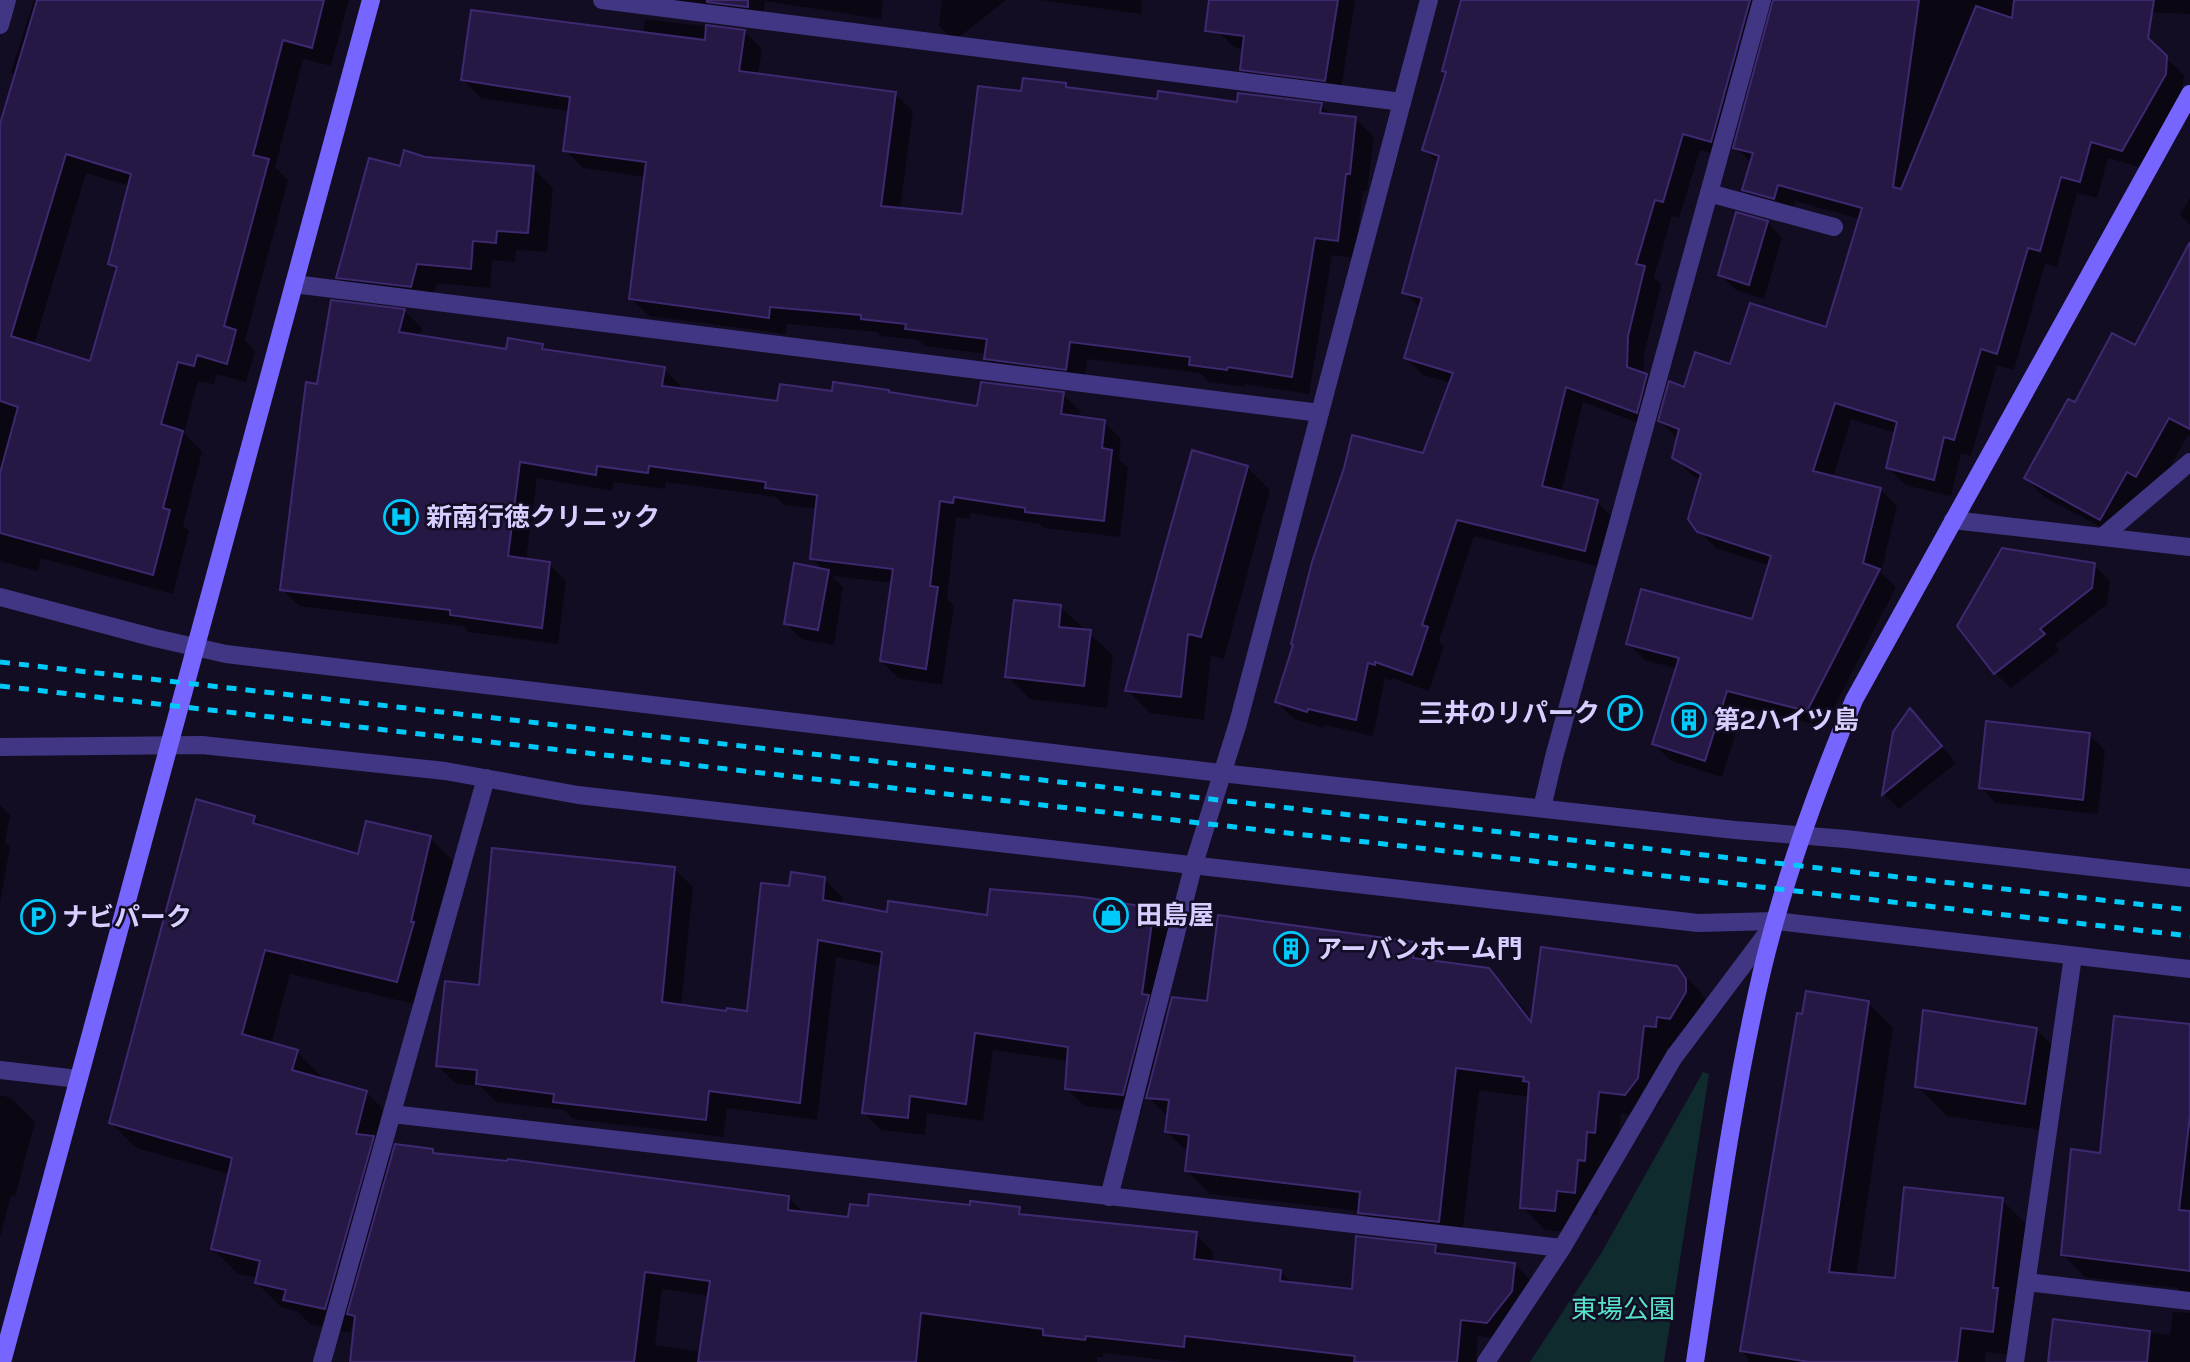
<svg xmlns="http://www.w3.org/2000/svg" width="2190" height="1362" font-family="'Space Grotesk','Noto Sans JP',sans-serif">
<rect width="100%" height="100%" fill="#130d23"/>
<!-- green -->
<path fill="#102b2d" d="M1703,1072L1709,1074L1664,1362H1530L1602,1252Z"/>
<!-- shadow -->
<g fill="#0007" fill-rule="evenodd">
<path d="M34,0H349L331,66L303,59L275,167L288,180L245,340L255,351L246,382L217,374L214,384L198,381L184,433L202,452L183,525L189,531L173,594L41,558L38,571L0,561V130L16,77L11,72ZM86,173L130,186L110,264L117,272L91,364L34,345Z"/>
<path d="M655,0H883L881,19L765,1L763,22Z"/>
<path d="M942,0H1006L954,41L939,26Z"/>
<path d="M1039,0H1142L1141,14Z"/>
<path d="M1222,0H1355L1340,96L1258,85L1242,69L1244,49L1234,47L1218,32Z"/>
<path d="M1477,0H2190V14L2116,11L2184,75L2182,91L2139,167L2108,158L2097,198L2077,193L2057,267L2045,264L2014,370L1997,365L1971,456L1961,453L1951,496L1905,485L1888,468L1896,433L1851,419L1833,478L1880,489L1897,506L1881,573L1896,587L1824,727L1744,707L1722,777L1671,761L1654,744L1678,669L1645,660L1628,643L1753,621L1770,566L1716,548L1699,531L1701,480L1691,474L1674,457L1677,438L1660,421L1685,389L1731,366L1827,330L1860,219L1795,201L1791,215L1761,207L1744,190L1752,164L1735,147L1773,5L1767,14L1728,158L1700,150L1679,218L1672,216L1654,277L1661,285L1644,354V374L1664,392L1654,429L1583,402L1561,493L1597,502L1614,519L1601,567L1474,536L1439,641L1444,646L1429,691L1392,678V681L1385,678L1373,736L1325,725L1324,728L1294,719L1277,702L1424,455L1451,383L1423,375L1406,358L1421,309L1404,292L1439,164L1424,149L1448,74L1444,71Z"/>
<path d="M645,19L744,31L762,49L758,75L895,94L913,111L900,210L963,216L1022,93L1065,85L1070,89L1159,101L1321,105L1332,116L1356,119L1374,137L1367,191H1363L1355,258L1332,255L1309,394L1245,384V387L1209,382L1200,373L1087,359L1084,387L1004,377L986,359L987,354L925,346L918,340L880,336L877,332L787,324L786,334L649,316L631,299L646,177L583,168L565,150L570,111L481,98L463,80L643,34Z"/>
<path d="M533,168L553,188L547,252L516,250L515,262L492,260L490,288L437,283L431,306L357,297L338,277L401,169Z"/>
<path d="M2190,198V225L2180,215Z"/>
<path d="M1767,222L1782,238L1764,299L1736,290L1720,275Z"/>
<path d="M2190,246V436L2188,435L2155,494L2146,489L2119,537L2044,497L2026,478L2076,405L2136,348Z"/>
<path d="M333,302L405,311L422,328L419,337L508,351L542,346L549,352L664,369L681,386L680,390L779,403L833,393L888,391L891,394L978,408L1063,394L1080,411L1079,418L1104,422L1121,439L1119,459L1128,468L1120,537L1044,528L1040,524L971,513L970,519L956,517L947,599L954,606L942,685L898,678L881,661L893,583L832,576L843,587L834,645L801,639L785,623L824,571L812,558L818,509L784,505L776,497L666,482L665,489L614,482L612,491L537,478L526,560L549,564L566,581L558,644L468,632L463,626L299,606L282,589Z"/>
<path d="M1247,467L1270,490L1224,659L1211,656L1204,720L1150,713L1127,690Z"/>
<path d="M2094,565L2110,581L2107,604L2055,645L2059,651L2011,688L1995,673Z"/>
<path d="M1060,607L1113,655L1107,708L1030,699L1007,676Z"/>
<path d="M1910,710L1956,763L1899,809L1884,794L1895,733Z"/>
<path d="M2089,735L2105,750L2098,814L1996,803L1981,787Z"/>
<path d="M0,805L10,815L5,842L10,846L0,904Z"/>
<path d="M254,817L266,829L359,856L430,838L455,863L422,1006L290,974L271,1044L297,1052L322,1077L321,1080L367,1093L392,1118L383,1148L393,1158L433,1150L438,1156L789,1198L805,1214L850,1219L971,1207L1019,1209L1027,1217L1196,1234L1213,1252L1212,1264L1281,1272L1293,1284L1354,1291L1436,1247L1445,1256L1515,1264L1532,1282L1505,1340L1478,1336L1476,1362H1182L1103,1353V1357H1097V1362H352L357,1317L355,1316L350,1333L310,1324L297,1311L282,1308L257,1283L258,1278L238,1274L213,1249L230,1174L136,1148L111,1123ZM662,1289L710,1296L701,1352L655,1345Z"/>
<path d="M674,869L693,887L681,1007L728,1013H748L791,888L824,879L842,897L841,905L888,914L988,917L1154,910L1172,928L1160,1008L1168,1017L1208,1003L1415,944L1433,962L1488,969L1511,993L1533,1021L1676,967L1700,991L1708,1004L1678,1049L1667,1048L1661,1102L1648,1117L1621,1114L1618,1155L1600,1182L1597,1215L1579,1213L1577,1233L1545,1230L1522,1207L1529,1097L1479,1090L1461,1244L1383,1235L1360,1211L1210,1194L1187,1171L1189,1153L1167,1132L1169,1118L1145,1094L1141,1112L1084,1106L1066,1088L1069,1061L993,1050L983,1121L927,1113L925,1135L881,1130L863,1112L882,966L836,957L817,1120L727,1108L723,1137L573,1119L564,1110L496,1102L480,1086L456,1084L438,1066L480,987Z"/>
<path d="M1868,1003L1893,1028L1856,1276L1896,1280L2002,1200L2027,1225L2017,1356L1986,1352L1985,1362H1748V1358L1741,1350L1804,1016Z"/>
<path d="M2190,1025V1301L2177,1288L2085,1277L2063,1254L2102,1155Z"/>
<path d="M2036,1029L2066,1059L2054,1132L1947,1116L1917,1086Z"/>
<path d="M0,1095L11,1098L35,1122L15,1197L11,1196L0,1238Z"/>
<path d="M2173,1312L2190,1313V1362H2050L2055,1321L2170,1335Z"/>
</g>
<!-- building -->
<g fill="#251844" stroke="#3e2971" stroke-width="2" fill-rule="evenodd">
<path d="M37,0H324L312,48L283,40L253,155L269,159L224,326L236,330L227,364L197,355L194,366L178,362L161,424L183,431L163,508L170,510L153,575L0,533V473L18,407L0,401V124ZM66,154L131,174L108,264L117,267L90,361L11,336Z"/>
<path d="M707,0H748V7L707,2Z"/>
<path d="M1209,0H1338L1325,81L1240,70L1244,36L1205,31Z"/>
<path d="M1461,0H1750L1711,142L1683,134L1663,202L1655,200L1636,264L1645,266L1628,336L1627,367L1647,374L1637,413L1566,387L1542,486L1598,500L1585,551L1457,520L1422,625L1428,627L1412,675L1375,662V665L1368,663L1356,720L1308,709L1307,712L1275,702L1293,645L1291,644L1312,562L1344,468L1352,435L1423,453L1453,373L1404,358L1422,298L1402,293L1439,156L1422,150L1446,72L1442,71Z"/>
<path d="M1773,0H1919L1893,187L1901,189L1976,6L2012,18L2014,0H2154L2148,38L2167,56L2166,74L2122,151L2091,142L2080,182L2061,177L2040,251L2028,248L1997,354L1981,349L1954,440L1944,437L1934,480L1886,468L1897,422L1835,403L1813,471L1881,488L1863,563L1880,569L1807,711L1727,691L1705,761L1652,744L1679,658L1626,644L1641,589L1752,619L1771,556L1697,532L1688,519L1701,474L1672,458L1679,429L1658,421L1669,381L1684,387L1695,352L1730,364L1750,303L1826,327L1862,208L1778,185L1774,199L1742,190L1753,153L1733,148Z"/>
<path d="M471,10L705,40L706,25L745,30L739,71L896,92L881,206L962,214L978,86L1021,91L1023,78L1066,83V87L1157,99L1158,91L1237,102L1238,93L1322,103L1320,113L1356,117L1350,174H1346L1338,241L1315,238L1292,377L1228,367L1227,370L1189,365L1190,357L1070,342L1066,370L984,359L987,339L905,329L906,324L861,319V315L770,307L769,318L629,299L646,162L563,151L570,97L461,80Z"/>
<path d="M404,150L425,157L534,166L528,233L497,231L496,243L473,241L471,269L417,264L411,287L336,278L369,158L400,166Z"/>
<path d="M1736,212L1768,221L1749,285L1718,275Z"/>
<path d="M2190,242V429L2169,418L2136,477L2127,472L2100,520L2024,478L2068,399L2075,402L2112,333L2135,345Z"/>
<path d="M331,300L405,309L399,332L506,349L508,338L543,344L542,349L665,367L662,386L777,401L780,384L832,391L833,382L889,390V392L977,406L981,382L1064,392L1061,414L1105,420L1102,448L1112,450L1104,521L1025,512V508L954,497L953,503L940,501L930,586L938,587L926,669L880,661L893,569L810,559L817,495L765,488L766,482L649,466L648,473L597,466L596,475L520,462L508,556L550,562L542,628L450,615V610L280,590L306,382L317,384Z"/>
<path d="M1192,450L1248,466L1201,637L1188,634L1181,697L1125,691Z"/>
<path d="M2002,548L2095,563L2092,588L2040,629L2045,634L1994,674L1957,626Z"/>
<path d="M794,563L829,570L818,630L784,624Z"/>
<path d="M1014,600L1061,605L1059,627L1091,630L1084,686L1005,677Z"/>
<path d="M1910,708L1942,746L1882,795L1893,732Z"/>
<path d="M1986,721L2090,733L2083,800L1979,788Z"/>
<path d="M196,799L255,816L253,823L358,854L366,821L431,836L411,922H414L397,982L265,950L242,1034L298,1050L292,1070L367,1091L356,1134L374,1136L325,1309L283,1300L286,1290L255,1283L260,1261L211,1249L232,1158L109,1123Z"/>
<path d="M492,848L675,867L662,1002L726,1011L727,1008L747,1011L761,883L789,886L791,872L825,877L823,900L887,912L888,901L987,915L990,889L1082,897L1154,908L1142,994L1149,995L1123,1095L1065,1089L1068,1047L975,1033L966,1104L910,1096L908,1118L862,1113L882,952L818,940L800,1103L709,1091L706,1120L553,1102L554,1094L476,1084L477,1070L436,1066L445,981L479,985Z"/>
<path d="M1218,915L1415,942L1413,958L1489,968L1531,1022L1541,947L1677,966L1686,979V992L1670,1019L1657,1017L1656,1027L1644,1026L1638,1078L1625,1095L1599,1092L1595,1133L1587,1132L1585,1161L1578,1160L1575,1193L1557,1191L1555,1211L1520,1208L1529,1082L1523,1081L1524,1077L1456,1068L1439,1222L1358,1213L1360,1192L1185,1171L1189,1135L1165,1132L1169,1100L1146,1098L1172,997L1207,1001Z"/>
<path d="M1806,991L1869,1001L1829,1272L1895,1278L1904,1187L2003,1198L1993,1288H1998L1993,1332L1961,1328L1957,1362H1809L1740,1351L1797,1013L1802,1014Z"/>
<path d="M1923,1010L2037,1028L2025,1104L1915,1087Z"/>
<path d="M2114,1016L2190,1024V1115L2179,1210L2190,1211V1271L2061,1255L2071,1149L2100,1153Z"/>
<path d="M395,1144L433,1149V1153L507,1161L508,1159L789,1196L788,1210L848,1217L850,1204L868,1206L869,1194L970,1205V1201L1020,1207L1019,1214L1197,1232L1194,1259L1281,1270L1280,1281L1352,1289L1356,1236L1436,1245L1435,1253L1515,1263L1512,1291L1487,1323L1461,1320L1457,1362H1354L1355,1356L1185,1336L1184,1347L1086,1336L1085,1340L1043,1335V1329L921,1313L916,1362H698L710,1281L645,1272L634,1362H350L355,1316L347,1314Z"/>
<path d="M2053,1319L2150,1331L2147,1362H2048Z"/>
</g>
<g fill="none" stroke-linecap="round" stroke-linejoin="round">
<!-- street -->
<g stroke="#403683" stroke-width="18">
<path d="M602,0L1402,102"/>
<path d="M0,25L7,0"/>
<path d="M1709,193L1834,227"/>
<path d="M294,284L1320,413"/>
<path d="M1953,520L2190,547"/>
<path d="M2102,537L2190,462"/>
<path d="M0,597L155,638L226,654L1221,773L1735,830L1846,839L2190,878"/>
<path d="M0,747L202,745L445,771L578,795L1698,923L1776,921L2190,969"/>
<path d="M1542,808L1554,757L1762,0"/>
<path d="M0,1070L78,1079"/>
<path d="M392,1114L1562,1248"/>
<path d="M1109,1197L1193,867L1238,723L1429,0"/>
<path d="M2027,1282L2190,1301"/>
<path d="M322,1362L486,778"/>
<path d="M1486,1362L1562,1248L1674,1057L1774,924"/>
<path d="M2015,1362L2073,956"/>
</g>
<!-- secondary -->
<g stroke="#7765ff" stroke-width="18">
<path d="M2,1362L371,0"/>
<path d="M1695,1362C1715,1231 1732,1100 1762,971C1784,878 1817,788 1854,700L2190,94"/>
</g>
<!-- rail -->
<g stroke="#00caf9" stroke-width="5" stroke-dasharray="10 9" stroke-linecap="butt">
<path d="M0,662L2190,910"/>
<path d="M0,686L2190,936"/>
</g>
</g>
<!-- icons -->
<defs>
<g id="hospital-ring" transform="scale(1.75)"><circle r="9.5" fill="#130d23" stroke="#00caf9" stroke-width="1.5"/><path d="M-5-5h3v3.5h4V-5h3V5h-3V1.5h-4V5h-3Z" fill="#00caf9"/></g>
<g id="parking-ring" transform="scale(1.75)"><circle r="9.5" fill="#130d23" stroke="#00caf9" stroke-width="1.5"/><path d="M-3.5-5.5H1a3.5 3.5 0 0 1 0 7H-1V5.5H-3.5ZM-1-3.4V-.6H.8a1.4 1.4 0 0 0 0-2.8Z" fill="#00caf9"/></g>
<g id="building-ring" transform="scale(1.75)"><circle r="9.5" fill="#130d23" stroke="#00caf9" stroke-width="1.5"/><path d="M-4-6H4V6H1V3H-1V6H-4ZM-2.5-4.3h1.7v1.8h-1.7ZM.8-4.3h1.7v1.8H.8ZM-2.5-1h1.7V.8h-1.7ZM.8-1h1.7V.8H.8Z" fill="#00caf9"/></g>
<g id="shop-ring" transform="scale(1.75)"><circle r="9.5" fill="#130d23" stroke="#00caf9" stroke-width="1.5"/><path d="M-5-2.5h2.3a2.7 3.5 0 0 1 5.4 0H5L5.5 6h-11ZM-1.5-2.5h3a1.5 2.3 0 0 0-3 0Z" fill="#00caf9"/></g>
</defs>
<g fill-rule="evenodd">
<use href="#hospital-ring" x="401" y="517"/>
<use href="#parking-ring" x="1625" y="713"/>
<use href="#building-ring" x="1689" y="720"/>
<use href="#shop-ring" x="1111" y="915"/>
<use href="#parking-ring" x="38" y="917"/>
<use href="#building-ring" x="1291" y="949"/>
</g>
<g text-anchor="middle" stroke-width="5" stroke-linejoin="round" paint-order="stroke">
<!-- poi labels -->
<g font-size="26" font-weight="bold" fill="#d8ceff" stroke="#130d23" text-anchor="start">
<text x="426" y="526">新南行徳クリニック</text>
<text x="1600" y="722" text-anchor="end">三井のリパーク</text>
<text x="1714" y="729">第2ハイツ島</text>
<text x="1136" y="924">田島屋</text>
<text x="62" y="926">ナビパーク</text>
<text x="1316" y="958">アーバンホーム門</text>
</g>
<!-- park labels -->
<g font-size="26" fill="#56e3cc" stroke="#130d23">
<text x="1623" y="1318">東場公園</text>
</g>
</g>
</svg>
